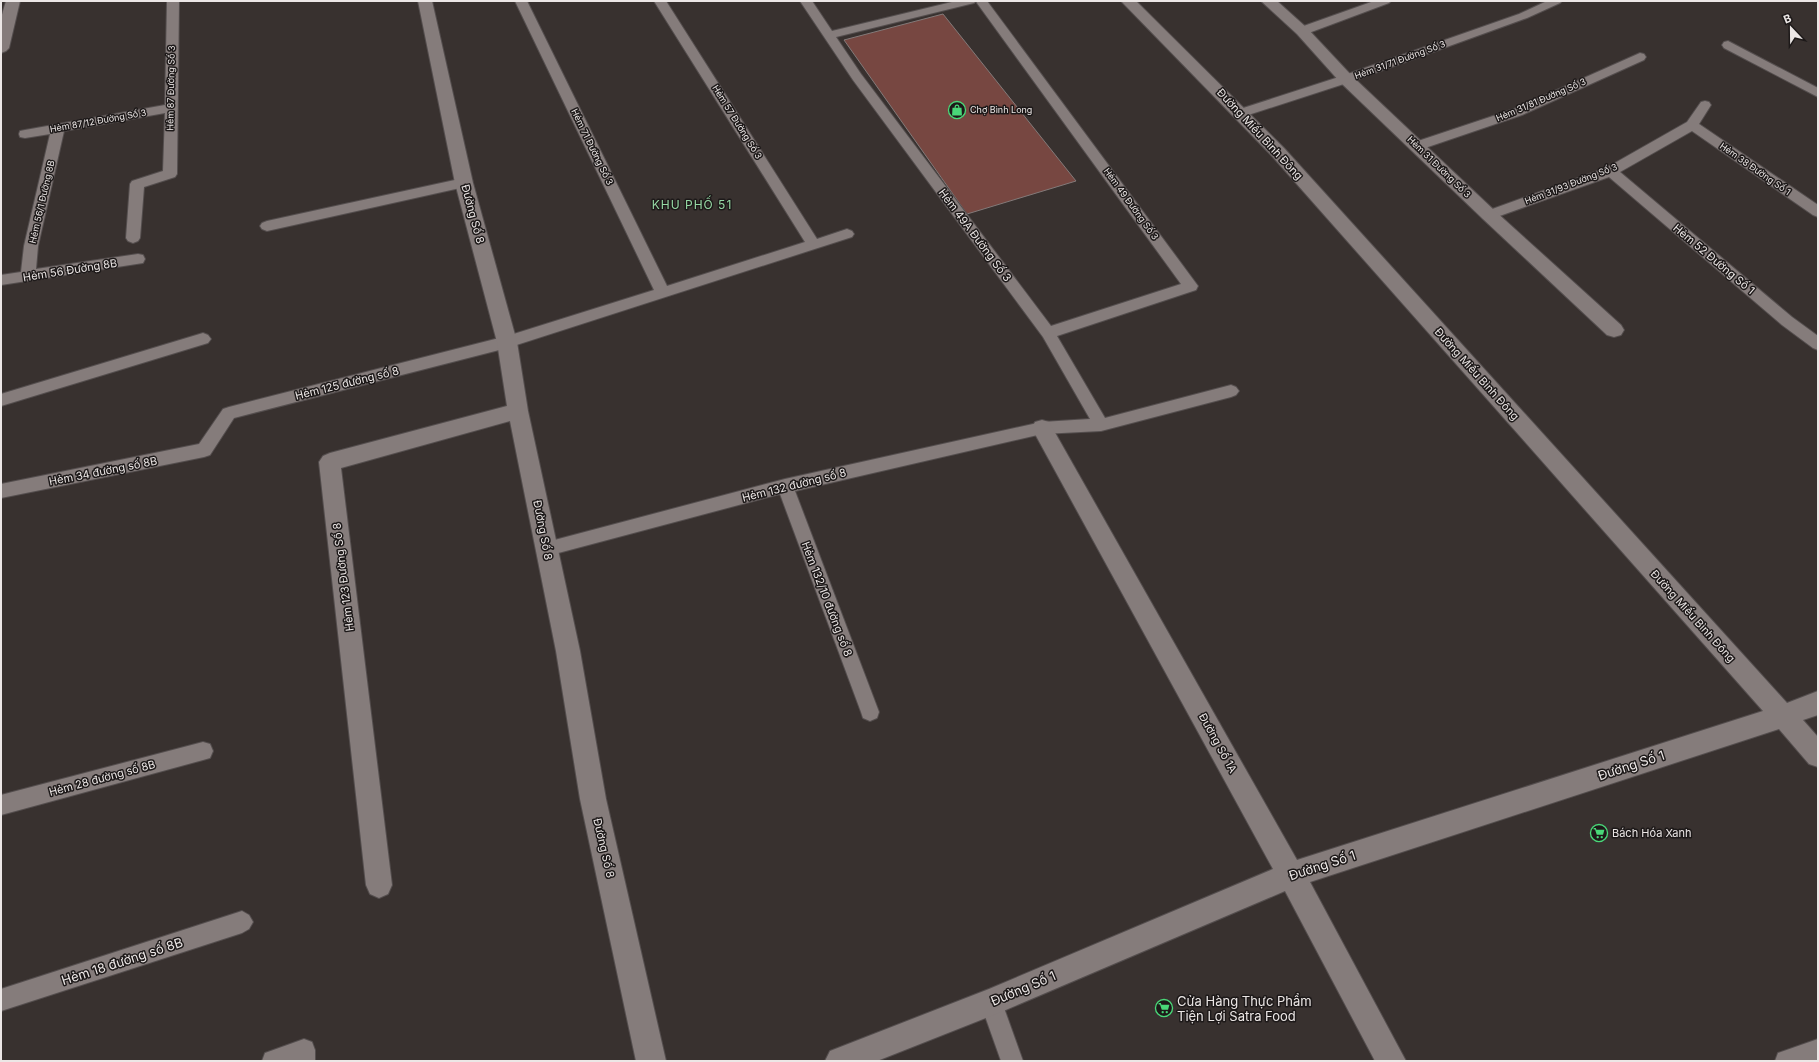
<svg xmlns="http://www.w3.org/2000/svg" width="1819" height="1062" font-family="Inter,sans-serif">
<rect width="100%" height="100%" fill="#38312f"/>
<!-- building -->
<path fill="#774741" stroke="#837a79" d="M943,14L1076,181L967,214L844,40Z"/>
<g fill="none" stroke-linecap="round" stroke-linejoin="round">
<!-- service casing -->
<g stroke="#544e4e" stroke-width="2">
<g id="service">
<path d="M167,1H179L177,174L175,177L144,187L140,238L138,241L133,243L128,241L126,238L130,184L132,181L163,171L165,113L64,131L38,246L36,269L138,254L143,255L145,259L143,263L1,285V275L21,272L24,246L50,134L25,138L20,137L19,134L20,131L25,130L165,105Z"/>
<path d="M515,1H527L667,286L805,242L654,1H666L817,239L847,229L852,231L854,234L852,237L507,348L234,418L210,455L204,457L1,498V484L199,444L223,409L229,407L507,336L654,290Z"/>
<path d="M800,1H812L832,31L956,1H987L1198,286L1196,290L1057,336L1105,418L1231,385L1236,387L1239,391L1236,395L1231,397L1101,431L1042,434L795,491L879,712L877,718L870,721L863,718L861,712L780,494L547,556L541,554L538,549L541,544L547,542L785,479L1042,422L1090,419L1043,337L853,80ZM976,1L977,3L1181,284L1051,326L861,74L836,37L974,3Z"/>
<path d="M1374,1H1391L1389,3L1306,34L1302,35L1296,31L1298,28Z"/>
<path d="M1547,1H1562L1560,3L1527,18L1350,82L1245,116H1237L1235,113L1237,110L1342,76L1519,14Z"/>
<path d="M1728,41L1818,88V97L1724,48L1722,45L1724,42Z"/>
<path d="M1640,53L1644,54L1646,57L1644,60L1522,115L1422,149H1412L1410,146L1412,143L1514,109Z"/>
<path d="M1705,101L1709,102L1711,105L1699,124L1818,205V217L1813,215L1692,131L1620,172L1792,317L1818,336V350L1813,348L1782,325L1609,177L1494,218L1489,220L1484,218L1482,215L1484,212L1606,168L1687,122L1701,102Z"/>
<path d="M464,178L469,180L471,183L469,186L267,231L262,229L260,226L262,223L267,221Z"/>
<path d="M203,333L208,335L211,339L208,343L1,406V394Z"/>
<path d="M203,742L210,744L213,751L210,758L203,760L1,815V795Z"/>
<path d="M242,911L249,915L253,922L249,929L242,933L1,1011V989Z"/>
<path d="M991,991L999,994L1023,1061H1001L980,1002L983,994Z"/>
<path d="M304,1039L312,1042L315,1050V1061H262L265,1053Z"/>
<path d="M1818,1039V1061H1775L1778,1053Z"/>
</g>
</g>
<!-- minor casing -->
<g stroke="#544e4e" stroke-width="2">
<g id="minor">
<path d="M6,1H20L9,48L6,51L1,53V18Z"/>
<path d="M418,1H432L473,183L517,342L528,411L580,651L606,799L666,1061H636L580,799L556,651L510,421L341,468L392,885L388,894L379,898L370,894L366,885L319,462L323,456L330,453L507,406L497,342L455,183Z"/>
<path d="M1121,1H1136L1284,148L1787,703L1818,691V715L1803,720L1818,737V767L1809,764L1779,729L1310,882L1406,1061H1375L1285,891L1001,1012L877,1061H825L830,1051L989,989L1273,869L1035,434L1032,428L1035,422L1042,420L1049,422L1297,860L1763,711L1272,156Z"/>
<path d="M1261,1H1277L1307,28L1352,76L1495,211L1621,325L1624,330L1621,335L1614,337L1607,335L1483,219L1340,82L1297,34Z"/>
</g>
</g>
<!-- service -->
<use href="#service" fill="#857c7b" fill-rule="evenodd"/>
<!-- minor -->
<use href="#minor" fill="#857c7b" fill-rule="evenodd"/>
</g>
<!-- icons -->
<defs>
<g id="shop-ring" transform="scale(0.9)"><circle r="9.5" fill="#1d1919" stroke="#49d778" stroke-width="1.5"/><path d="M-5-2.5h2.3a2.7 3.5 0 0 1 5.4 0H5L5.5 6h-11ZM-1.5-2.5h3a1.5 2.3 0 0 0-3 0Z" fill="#49d778"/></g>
<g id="supermarket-ring" transform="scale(0.9)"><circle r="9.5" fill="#1d1919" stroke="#49d778" stroke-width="1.5"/><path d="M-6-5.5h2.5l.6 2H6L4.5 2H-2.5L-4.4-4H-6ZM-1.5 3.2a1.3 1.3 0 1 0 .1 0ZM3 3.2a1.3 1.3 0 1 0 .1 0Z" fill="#49d778"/></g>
</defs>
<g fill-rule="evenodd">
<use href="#shop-ring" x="957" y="110"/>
<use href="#supermarket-ring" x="1599" y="833"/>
<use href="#supermarket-ring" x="1164" y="1008"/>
</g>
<g text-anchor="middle" stroke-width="3" stroke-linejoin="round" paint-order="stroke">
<!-- far-street labels -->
<g font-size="9" fill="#ece7e6" stroke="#1d1919">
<text transform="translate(1400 60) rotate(-20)" y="3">Hẻm 31/71 Đường Số 3</text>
<text transform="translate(171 88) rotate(-89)" y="3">Hẻm 87 Đường Số 3</text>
<text transform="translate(1541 100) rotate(-23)" y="3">Hẻm 31/81 Đường Số 3</text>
<text transform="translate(98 121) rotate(-10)" y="3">Hẻm 87/12 Đường Số 3</text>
<text transform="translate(737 122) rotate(58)" y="3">Hẻm 57 Đường Số 3</text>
<text transform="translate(592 147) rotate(64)" y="3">Hẻm 71 Đường Số 3</text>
<text transform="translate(1439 167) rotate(44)" y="3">Hẻm 31 Đường Số 3</text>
<text transform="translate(1755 169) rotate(35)" y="3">Hẻm 38 Đường Số 1</text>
<text transform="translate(1571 184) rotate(-21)" y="3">Hẻm 31/93 Đường Số 3</text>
<text transform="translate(42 202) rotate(-77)" y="3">Hẻm 56/1 Đường 8B</text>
<text transform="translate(1131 204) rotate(54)" y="3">Hẻm 49 Đường Số 3</text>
</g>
<!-- far-poi labels -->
<g font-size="9" fill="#ece7e6" stroke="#1d1919" text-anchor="start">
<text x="970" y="113">Chợ Bình Long</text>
</g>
<!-- street labels -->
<g font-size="11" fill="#ece7e6" stroke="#1d1919">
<text transform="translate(1260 134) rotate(47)" y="4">Đường Miếu Bình Đông</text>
<text transform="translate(473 214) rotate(75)" y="4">Đường Số 8</text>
<text transform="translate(975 235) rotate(53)" y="4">Hẻm 49A Đường Số 3</text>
<text transform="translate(1714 259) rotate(40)" y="4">Hẻm 52 Đường Số 1</text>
<text transform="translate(70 270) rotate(-9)" y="4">Hẻm 56 Đường 8B</text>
<text transform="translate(1477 374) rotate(48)" y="4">Đường Miếu Bình Đông</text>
<text transform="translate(347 383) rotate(-14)" y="4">Hẻm 125 đường số 8</text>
<text transform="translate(103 471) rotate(-11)" y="4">Hẻm 34 đường số 8B</text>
<text transform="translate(794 485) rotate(-14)" y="4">Hẻm 132 đường số 8</text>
<text transform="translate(543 530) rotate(79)" y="4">Đường Số 8</text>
<text transform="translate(343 577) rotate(-97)" y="4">Hẻm 123 Đường Số 8</text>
<text transform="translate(827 599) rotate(69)" y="4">Hẻm 132/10 đường số 8</text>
<text transform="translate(1693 616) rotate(48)" y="4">Đường Miếu Bình Đông</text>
<text transform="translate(1218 743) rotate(61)" y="4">Đường Số 1A</text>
<text transform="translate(102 778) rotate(-15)" y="4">Hẻm 28 đường số 8B</text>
<text transform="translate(604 848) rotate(77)" y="4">Đường Số 8</text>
</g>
<!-- poi labels -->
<g font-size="11" fill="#ece7e6" stroke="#1d1919" text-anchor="start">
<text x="1612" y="837">Bách Hóa Xanh</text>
</g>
<!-- neighbourhood labels -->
<g font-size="12" letter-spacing="1" fill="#96d9a5" stroke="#1d1919">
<text x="692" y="209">KHU PHỐ 51</text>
</g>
<!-- near-street labels -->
<g font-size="13" fill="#ece7e6" stroke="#1d1919">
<text transform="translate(1631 765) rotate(-18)" y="5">Đường Số 1</text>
<text transform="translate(1322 865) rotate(-18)" y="5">Đường Số 1</text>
<text transform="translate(122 961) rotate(-18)" y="5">Hẻm 18 đường số 8B</text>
<text transform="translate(1023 988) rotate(-23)" y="5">Đường Số 1</text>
</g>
<!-- near-poi labels -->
<g font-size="13" fill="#ece7e6" stroke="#1d1919" text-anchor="start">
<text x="1177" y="1006">Cửa Hàng Thực Phẩm<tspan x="1177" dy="15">Tiện Lợi Satra Food</tspan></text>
</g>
</g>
<!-- border -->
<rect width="1819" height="1062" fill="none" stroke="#ece7e6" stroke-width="4"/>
<!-- north arrow -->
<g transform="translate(1791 28) rotate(338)" stroke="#1d1919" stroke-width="3" paint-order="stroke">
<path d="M0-3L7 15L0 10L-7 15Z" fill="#ece7e6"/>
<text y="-6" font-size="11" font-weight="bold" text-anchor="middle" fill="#ece7e6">B</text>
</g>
</svg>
